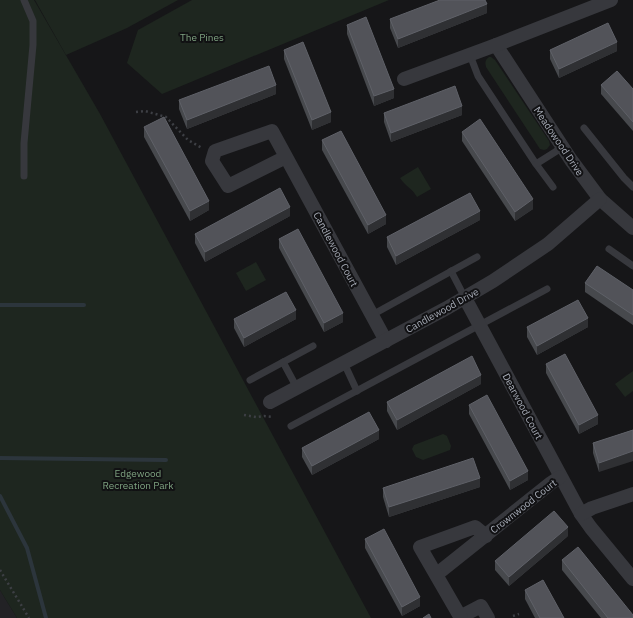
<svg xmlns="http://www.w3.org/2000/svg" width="633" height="618" font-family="'IBM Plex Sans',sans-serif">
<rect width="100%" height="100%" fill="#161618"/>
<!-- built -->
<path fill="#222225" d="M0,590L17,618H0Z"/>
<!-- green -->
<g fill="#1e261f">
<path d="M0,0H34L100,114L371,618H17L0,590Z"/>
<path d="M35,0H178L127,28L66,55Z"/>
<path d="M192,0H389L162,94L127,63L138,30Z"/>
<path d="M489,57H491L495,60L549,141L550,145L547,149L544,150L540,149L486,67C485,62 485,60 489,57Z"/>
<path d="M418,167L431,189L417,197C412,188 405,186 400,178Z"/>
<path d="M256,262L266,280L246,291L236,273Z"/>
<path d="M633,371V391L625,397L615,384Z"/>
<path d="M443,434L447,436L451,446L450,450L423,460L416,457L412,449L414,445Z"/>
</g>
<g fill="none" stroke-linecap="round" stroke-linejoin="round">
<!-- stream -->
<g stroke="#2c353c" stroke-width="4">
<path d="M0,305H84"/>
<path d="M0,458L166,460"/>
<path d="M0,496L27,548L46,618"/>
</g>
<!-- path -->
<g stroke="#3d3f44" stroke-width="2.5" stroke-dasharray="2 3" stroke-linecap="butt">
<path d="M136,112L145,111L166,117L188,140L202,148"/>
<path d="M244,415L256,417L264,416L273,417"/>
<path d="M0,570L29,618"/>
<path d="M513,616L519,614"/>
</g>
<!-- lane -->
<g stroke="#37383d" stroke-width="7">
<path d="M24,0L33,21V45L24,143V176"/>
<path d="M470,55L478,76L536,164L553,187"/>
<path d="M584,128L624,178L633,187"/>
<path d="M536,164L563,147"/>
<path d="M609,249L633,266"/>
<path d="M451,271L465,298"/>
<path d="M372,315L477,257"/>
<path d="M283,362L297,388"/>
<path d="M344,363L357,391"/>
<path d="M250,380L313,346"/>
<path d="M291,426L547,289"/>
</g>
<!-- street -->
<g stroke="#37383d" stroke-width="14">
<path d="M496,45L571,160L600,199L633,228"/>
<path d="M404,79L496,45L611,0"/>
<path d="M286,157L228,186L212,161L215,151L272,131C310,201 348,271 386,341"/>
<path d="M465,298L581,514L591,528L633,579"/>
<path d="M270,402L447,308L493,281L548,244L600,199"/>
<path d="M581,514L592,508L633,494"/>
<path d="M437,574L551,483L560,477"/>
<path d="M460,617L481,606L488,618"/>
<path d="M461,618L420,547L475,527L486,536"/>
</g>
</g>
<!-- wall -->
<g fill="#47494d">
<path d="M487,13L398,48L390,28V19Z"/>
<path d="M347,25L394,98L374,106L347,34Z"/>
<path d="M284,50L331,122L312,130L284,59Z"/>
<path d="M550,50L617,51L559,78L550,59Z"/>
<path d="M601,85L633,89V131L601,94Z"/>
<path d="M276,94L187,129L179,109V100Z"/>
<path d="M384,113L462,115L391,142L384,122Z"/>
<path d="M144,127L209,210L190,221L144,137Z"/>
<path d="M462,132L533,209L515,221L462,141Z"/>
<path d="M322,140L386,224L368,234L322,150Z"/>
<path d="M290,216L205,262L195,243V234Z"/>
<path d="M480,220L396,265L387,247V237Z"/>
<path d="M279,239L343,322L324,332L279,248Z"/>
<path d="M585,283L633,290V325L585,292Z"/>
<path d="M234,319H296L244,347L234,328Z"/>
<path d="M527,327H588L537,355L527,337Z"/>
<path d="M546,364L598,424L579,434L546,373Z"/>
<path d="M481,384L397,430L387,411V402Z"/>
<path d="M469,405L528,480L510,490L469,414Z"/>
<path d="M633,430L599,472L593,453V443Z"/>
<path d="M379,439L312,475L302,457V448Z"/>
<path d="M480,487L389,517L383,497V488Z"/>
<path d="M568,536L509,586L495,570V561Z"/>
<path d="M365,539L420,606L402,616L365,548Z"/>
<path d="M562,560L633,618H601L562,570Z"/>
<path d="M525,590L564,618H535L525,599Z"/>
</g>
<!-- shaded-wall -->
<g fill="#2f3033">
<path d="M487,4V13L398,48V39Z"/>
<path d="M617,42V51L559,78V69Z"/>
<path d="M276,85V94L187,129V120Z"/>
<path d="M394,89V98L374,106V96Z"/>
<path d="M462,106V115L391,142V133Z"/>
<path d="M331,112V122L312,130V120Z"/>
<path d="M533,199V209L515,221V212Z"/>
<path d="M209,201V210L190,221V211Z"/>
<path d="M290,207V216L205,262V252Z"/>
<path d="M480,211V220L396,265V256Z"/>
<path d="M386,215V224L368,234V225Z"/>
<path d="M296,310V319L244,347V338Z"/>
<path d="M343,313V322L324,332V323Z"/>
<path d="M588,318V327L537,355V346Z"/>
<path d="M481,375V384L397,430V420Z"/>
<path d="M598,415V424L579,434V425Z"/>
<path d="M379,430V439L312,475V466Z"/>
<path d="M633,451V461L599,472V463Z"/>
<path d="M528,471V480L510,490V481Z"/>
<path d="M480,478V487L389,517V507Z"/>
<path d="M568,527V536L509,586V577Z"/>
<path d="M420,597V606L402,616V607Z"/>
</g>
<!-- building -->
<g fill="#525359" stroke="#5f6168">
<path d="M440,0H485L487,4L398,39L390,19Z"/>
<path d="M366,17L394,89L374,96L347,25Z"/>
<path d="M608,23L617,42L559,69L550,50Z"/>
<path d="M303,42L331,112L312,120L284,50Z"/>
<path d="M269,66L276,85L187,120L179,100Z"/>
<path d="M617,71L633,89V122L601,85Z"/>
<path d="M455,86L462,106L391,133L384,113Z"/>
<path d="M164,117L209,201L190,211L144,127Z"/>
<path d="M480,119L533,199L515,212L462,132Z"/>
<path d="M341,131L386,215L368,225L322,140Z"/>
<path d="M280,188L290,207L205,252L195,234Z"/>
<path d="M470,193L480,211L396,256L387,237Z"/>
<path d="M298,229L343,313L324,323L279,239Z"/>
<path d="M597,266L633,290V315L585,283Z"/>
<path d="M286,292L296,310L244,338L234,319Z"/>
<path d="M578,300L588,318L537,346L527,327Z"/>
<path d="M565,354L598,415L579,425L546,364Z"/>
<path d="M472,356L481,375L397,420L387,402Z"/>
<path d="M487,395L528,471L510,481L469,405Z"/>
<path d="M369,412L379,430L312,466L302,448Z"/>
<path d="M633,430V451L599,463L593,443Z"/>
<path d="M473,458L480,478L389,507L383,488Z"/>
<path d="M554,511L568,527L509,577L495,561Z"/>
<path d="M384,529L420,597L402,607L365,539Z"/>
<path d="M578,547L633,615V618H608L562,560Z"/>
<path d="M543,580L564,618H540L525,590Z"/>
<path d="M429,614L431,618H423Z"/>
</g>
<g text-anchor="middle" stroke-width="4" stroke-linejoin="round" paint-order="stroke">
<!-- park labels -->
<g font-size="10" fill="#7fa381" stroke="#111113">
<text x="202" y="41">The Pines</text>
<text x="138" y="477">Edgewood<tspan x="138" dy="12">Recreation Park</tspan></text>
</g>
<!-- street labels -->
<g font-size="10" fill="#a8adb8" stroke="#111113">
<text transform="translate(559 141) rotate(56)" y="4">Meadowood Drive</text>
<text transform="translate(336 249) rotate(62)" y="4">Candlewood Court</text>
<text transform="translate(442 310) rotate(-29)" y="4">Candlewood Drive</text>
<text transform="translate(523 406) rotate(62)" y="4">Dearwood Court</text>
<text transform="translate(523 506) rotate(-38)" y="4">Crownwood Court</text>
</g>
</g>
</svg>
